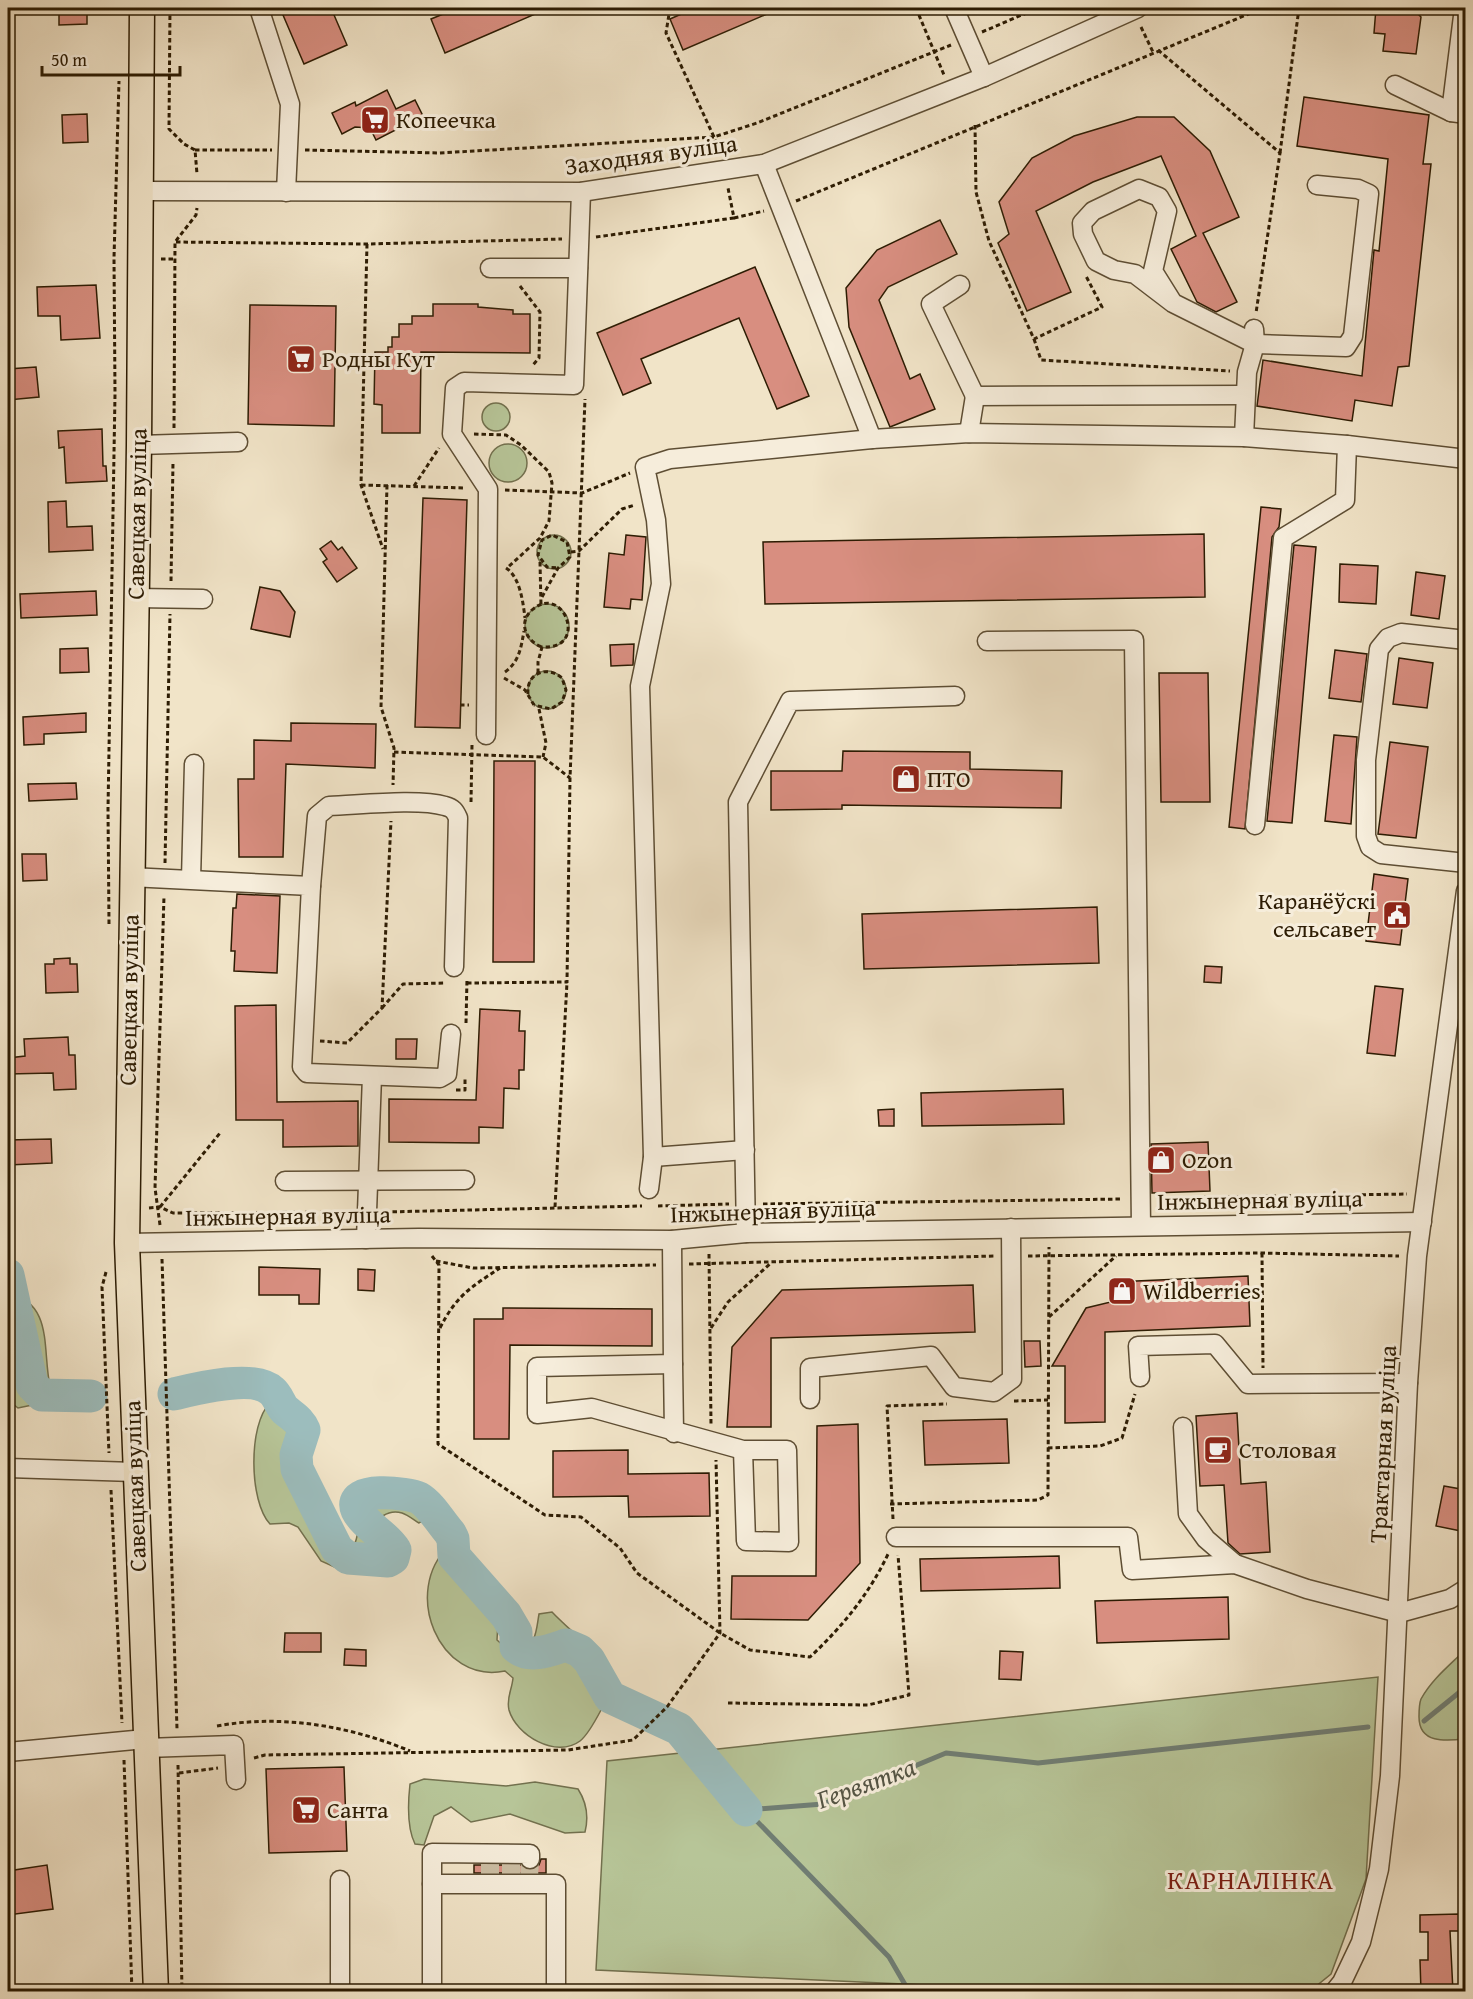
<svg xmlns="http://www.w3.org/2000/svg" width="1473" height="1999" font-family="'Gentium Book Plus',serif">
<rect width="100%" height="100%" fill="#f1e4c8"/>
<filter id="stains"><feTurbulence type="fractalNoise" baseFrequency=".00333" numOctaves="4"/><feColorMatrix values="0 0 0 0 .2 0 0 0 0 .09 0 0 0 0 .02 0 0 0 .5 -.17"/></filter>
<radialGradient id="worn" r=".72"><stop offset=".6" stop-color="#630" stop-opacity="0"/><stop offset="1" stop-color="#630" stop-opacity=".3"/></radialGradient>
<!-- green -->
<g fill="#b7c598" stroke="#72704e" stroke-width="1.5">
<circle cx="496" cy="417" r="14"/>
<circle cx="508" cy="463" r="19"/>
<circle cx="554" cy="552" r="17"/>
<circle cx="547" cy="626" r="22"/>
<circle cx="547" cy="690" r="19"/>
<path d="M8,1293C54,1303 42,1350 50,1386L37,1404L18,1408L8,1400Z"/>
<path d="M270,1403C279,1405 289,1406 295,1414C306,1429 304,1451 309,1468C310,1472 314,1475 316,1480C324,1501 323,1547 355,1543C361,1529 357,1512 360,1496C394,1474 400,1488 424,1514V1520L419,1523C414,1520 408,1515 402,1513C389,1509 374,1518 374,1532C374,1543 378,1549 376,1561L359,1570L339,1569L321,1561L298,1527L289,1523L270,1524C249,1502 248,1424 270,1403Z"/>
<path d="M449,1546L457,1549L500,1590L497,1640L505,1647L518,1652C537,1645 536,1631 539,1614L552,1612C571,1632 599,1652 611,1677C616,1688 589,1734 580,1741C556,1759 516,1735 509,1710C506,1698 512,1690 513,1678L505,1671C439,1685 401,1591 449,1546Z"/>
<path d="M1465,1650V1739C1446,1741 1419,1744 1419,1717C1419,1712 1419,1704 1421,1699C1432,1679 1450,1665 1465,1650Z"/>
<path d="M1378,1677L1366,1879L1331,1974L1310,1991H1057L596,1970L607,1761Z"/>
<path d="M424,1779L506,1786L535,1782L578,1789C587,1803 589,1816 585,1832L565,1833L510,1814L471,1822L451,1807L434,1816L424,1845L415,1844C407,1828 408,1802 410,1784Z"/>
</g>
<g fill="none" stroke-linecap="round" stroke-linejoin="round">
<!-- stream -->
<g stroke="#707d73" stroke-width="5">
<path d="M1424,1721L1466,1687"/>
<path d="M746,1810L823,1804L946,1753L1038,1763L1368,1727"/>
<path d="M746,1810L889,1957L907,1988"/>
</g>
<!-- river -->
<g stroke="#9cbdbd" stroke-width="33">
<path d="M8,1275L32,1385L42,1395L91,1396"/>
<path d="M174,1394C195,1389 254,1374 272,1391C278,1396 280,1405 285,1410C293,1417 300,1420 304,1430L296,1455L297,1469L337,1549L348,1558L388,1561L393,1558L395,1550C386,1535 365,1526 357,1510C346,1485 409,1493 419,1498C431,1505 441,1523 450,1533L453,1539L454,1556L506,1615L516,1632V1647C530,1659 551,1650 566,1645L580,1651L589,1660L610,1697L679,1729L746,1810"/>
</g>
</g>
<!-- building -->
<g fill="#d88e80" stroke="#2d1c03" stroke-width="1.5">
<path d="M59,8H87V24L59,25Z"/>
<path d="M280,8H331L347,45L304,64Z"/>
<path d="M458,8H549L445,53L431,19Z"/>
<path d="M695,8H781L683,50L670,19Z"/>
<path d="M1376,8H1412L1421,17L1416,54L1383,51L1385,34L1374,33Z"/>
<path d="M387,90L396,109L415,100L423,116L376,140L370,128L355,127L342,134L332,113L355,102L356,106Z"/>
<path d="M1304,97L1429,115L1423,164H1431L1409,366L1398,367L1392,406L1355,400L1352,421L1257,406L1263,360L1362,376L1374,250L1379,251L1388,159L1297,146Z"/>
<path d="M87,114L88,142L63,143L62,115Z"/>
<path d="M1137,117H1174L1210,151L1239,217L1203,233L1237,302L1216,312L1197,302L1171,249L1196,236L1161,156L1093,182L1036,211L1071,292L1027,311L998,243L1009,234L999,202L1032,158L1074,136Z"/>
<path d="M940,220L957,254L888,287L879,300L910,379L920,374L935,409L890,427L849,327L846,288L877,250Z"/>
<path d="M755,267L809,396L777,409L739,318L641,359L651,383L623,395L597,333Z"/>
<path d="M96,285L100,338L61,340L60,316H38L37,287Z"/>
<path d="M433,304H478V307L513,310V314H530V353L421,352L420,433H382V405L374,404L375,352H388V347H392V337H399V324H412V316H433Z"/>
<path d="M250,305L336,306L334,426L248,424Z"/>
<path d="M36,367L39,397L8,400V369Z"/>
<path d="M102,429L103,466H106L107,481L66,483L64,447L59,448L58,431Z"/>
<path d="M423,498L467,500L460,728L415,727Z"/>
<path d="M66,501L67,527L92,526L93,550L49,552L48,502Z"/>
<path d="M1261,507L1281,509L1279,527L1272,537L1245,829L1229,827Z"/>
<path d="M1204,534L1205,597L765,604L763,542Z"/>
<path d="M626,535L646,537L642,600L631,599L630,609L604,607L609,553L624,555Z"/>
<path d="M331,541L338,550L342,547L357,568L337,582L323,562L327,559L320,549Z"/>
<path d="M1294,545L1316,547L1292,823L1267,821Z"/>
<path d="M1340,564L1378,566L1376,604L1339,602Z"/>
<path d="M1416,572L1445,576L1439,619L1411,615Z"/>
<path d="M260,587L280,591L295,612L290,637L251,629Z"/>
<path d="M96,591L97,615L21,618L20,594Z"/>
<path d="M634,644L633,665L611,666L610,645Z"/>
<path d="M88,648L89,672L60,673V649Z"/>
<path d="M1335,650L1367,654L1361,702L1329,698Z"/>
<path d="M1399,658L1433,663L1427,708L1393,704Z"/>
<path d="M1159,673H1208L1210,802H1161Z"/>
<path d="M86,713V732L44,734V744L24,745L23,717Z"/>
<path d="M291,723L376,724L375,768L286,764L283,857H239L238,779H254V740L291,741Z"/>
<path d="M1334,735L1357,737L1351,824L1325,821Z"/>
<path d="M1390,742L1428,747L1416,838L1378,834Z"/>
<path d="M843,751L970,752V769L1062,771L1061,808L842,805V809L771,810V771H842Z"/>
<path d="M494,761H535L534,962H493Z"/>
<path d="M76,783L77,799L29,801L28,784Z"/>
<path d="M22,854H46L47,880L23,881Z"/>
<path d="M1374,874L1408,879L1400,945L1366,941Z"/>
<path d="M237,894L280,896L277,973L234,971L235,951H231L233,908H236Z"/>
<path d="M1097,907L1099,963L864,969L862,914Z"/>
<path d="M70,958V964H77L78,992L46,993L45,964H54V959Z"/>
<path d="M1205,966L1222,967L1221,983L1204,982Z"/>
<path d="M1375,986L1403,989L1395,1056L1367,1053Z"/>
<path d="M276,1005L277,1102L358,1101V1146L283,1147V1120H236L235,1006Z"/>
<path d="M480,1009L520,1011L519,1031H525L524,1070H519V1089L504,1088L503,1128L479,1127V1143L389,1142V1099L476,1100Z"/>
<path d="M68,1037L69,1055H75L76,1089L54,1090L53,1073L8,1074V1058L25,1056L24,1039Z"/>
<path d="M396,1039H417L416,1059H396Z"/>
<path d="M1063,1089L1064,1124L922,1126L921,1093Z"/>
<path d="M894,1109V1126H879L878,1110Z"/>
<path d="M51,1139L52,1163L8,1165V1140Z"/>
<path d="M1208,1142L1210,1191L1152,1193L1151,1144Z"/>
<path d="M259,1267L320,1269L319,1304H299V1295H259Z"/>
<path d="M358,1269L375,1270L374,1291L358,1290Z"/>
<path d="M1248,1276L1250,1326L1105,1332V1422L1065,1423V1366H1052L1086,1308L1115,1301L1114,1282Z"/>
<path d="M973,1285L975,1332L771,1338V1427H727L732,1347L782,1290Z"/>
<path d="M503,1308L652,1309V1346L510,1345L509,1439H474V1319H503Z"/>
<path d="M1024,1341H1040L1041,1366L1025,1367Z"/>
<path d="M1237,1413L1241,1484L1266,1482L1270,1552L1240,1554L1228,1543L1224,1485L1200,1486L1196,1416Z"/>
<path d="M1007,1419L1009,1463L925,1465L923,1421Z"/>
<path d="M858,1424L860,1563L808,1620L731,1619L732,1576H816L817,1426Z"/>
<path d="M628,1450V1474L709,1473L710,1516L629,1517L628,1496L553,1497V1451Z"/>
<path d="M1444,1486L1466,1490V1532L1436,1526Z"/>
<path d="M1059,1556L1060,1588L921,1591L920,1559Z"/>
<path d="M1228,1597L1229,1639L1097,1643L1095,1601Z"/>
<path d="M285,1633H321V1652H284Z"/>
<path d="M345,1649L366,1650V1666L344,1665Z"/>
<path d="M1000,1651L1023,1652L1021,1680L999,1679Z"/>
<path d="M344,1767L347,1851L269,1853L266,1769Z"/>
<path d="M541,1859H546V1873H474V1865H521L531,1870L539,1865Z"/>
<path d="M47,1865L53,1909L8,1915V1871Z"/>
<path d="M1459,1914V1931H1450L1453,1992H1421L1420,1960H1428V1932H1420V1915Z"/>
</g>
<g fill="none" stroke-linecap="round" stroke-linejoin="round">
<!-- minor-tunnel -->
<g stroke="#cabca1" stroke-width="18" stroke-dasharray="18 9" stroke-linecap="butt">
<path d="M490,1859V1878"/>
<path d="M511,1859V1878"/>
<path d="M529,1878L530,1859"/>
</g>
<!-- minor casing -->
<g stroke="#5e4e34" stroke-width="21">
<g id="minor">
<path d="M259,8L290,104L286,192"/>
<path d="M954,8L984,77"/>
<path d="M1395,85L1451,112L1466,114"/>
<path d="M1451,112L1464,8"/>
<path d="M764,164L872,439"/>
<path d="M139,191L581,192L764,164L984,77L1138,8"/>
<path d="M490,268H578"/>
<path d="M960,285L931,304L975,396L1245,395"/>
<path d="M1173,303L1153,271L1167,211L1159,197L1139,189L1093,211L1082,223L1083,234L1096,261L1114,270L1135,274L1173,303L1255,344L1346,347L1353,336L1369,194L1358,189L1317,185"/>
<path d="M969,433L975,396"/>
<path d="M1244,437L1247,372L1255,344L1254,329"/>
<path d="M139,445L238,442"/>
<path d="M136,598L203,599"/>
<path d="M1466,640L1401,633L1388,638L1379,649L1366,760V836L1370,847L1381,854L1466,863"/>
<path d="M987,641L1134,640L1141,1226"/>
<path d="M486,735L488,489L452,434L455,388L464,382L574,385L581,192"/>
<path d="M1255,825L1283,538L1345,500L1347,445"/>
<path d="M130,877L311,886L302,1067L307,1073L440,1078L447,1074L451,1034"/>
<path d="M191,879L194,764"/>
<path d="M311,886L317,816L329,806C359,805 418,798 445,806C453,808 455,811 458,818L454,967"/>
<path d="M653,1157L745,1150"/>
<path d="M285,1181L465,1180"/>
<path d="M649,1189L653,1157L640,686L661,584L656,520L645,467L670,459L872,439L969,433L1244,437L1347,445L1466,459"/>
<path d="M746,1233L738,802L790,701L955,696"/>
<path d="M366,1239L372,1076"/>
<path d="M672,1240L673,1364L537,1367V1414L592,1408L743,1450L746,1541L789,1542L787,1450H743"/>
<path d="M127,1243L419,1238L672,1240L746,1233L1422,1222"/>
<path d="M673,1364L674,1433"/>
<path d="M1140,1377L1138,1346L1215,1344L1248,1384L1408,1383"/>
<path d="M810,1399V1368L931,1356L954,1387L994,1392L1012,1379L1011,1228"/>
<path d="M1183,1427L1188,1514L1206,1539L1235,1564"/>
<path d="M8,1468L134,1472"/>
<path d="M896,1537H1128L1132,1570L1235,1564L1307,1589L1399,1613"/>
<path d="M1399,1613L1450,1599L1466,1589"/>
<path d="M146,1748L234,1745L236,1780"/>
<path d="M8,1752L145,1739"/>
<path d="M340,1880V1992"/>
<path d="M432,1884V1853L530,1854V1859"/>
<path d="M432,1992V1884H556V1992"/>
<path d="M1334,1992L1342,1982L1361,1942L1379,1869L1390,1776L1408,1383L1417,1256L1466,891"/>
</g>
</g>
<!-- major casing -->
<g stroke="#2d1c03" stroke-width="27">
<path id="major" d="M142,8L139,445L127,1243L156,1992"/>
</g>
<!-- path -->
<g stroke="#2d1c03" stroke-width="3" stroke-dasharray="4.5 3" stroke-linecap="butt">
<path d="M170,8L169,129L184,144L195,150L197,174"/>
<path d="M670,8L666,33L714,137L757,123L951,45"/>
<path d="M916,8L944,75"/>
<path d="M1141,27L1153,52"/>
<path d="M982,32L1038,8"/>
<path d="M1158,50L1280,153L1256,313"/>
<path d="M975,125L976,192L989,241L1034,339L1102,307L1086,276"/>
<path d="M195,150H272"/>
<path d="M305,150L439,153L714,137L719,152"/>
<path d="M1280,153L1299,8"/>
<path d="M796,201L1263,8"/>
<path d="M734,218L764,211"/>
<path d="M596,237L734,218L728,188"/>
<path d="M176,242L367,244L562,239"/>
<path d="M367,244L361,485L383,549"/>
<path d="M161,259H175"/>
<path d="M520,286L540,312L539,358L532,366"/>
<path d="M1034,339L1041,360L1230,371"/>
<path d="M174,428L175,242L196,215L197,208"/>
<path d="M474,434L506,435L521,445L549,472L552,483L549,521L540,538L507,568"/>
<path d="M361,485L465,488"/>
<path d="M387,485L381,707L394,748L393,785"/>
<path d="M414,486L439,448"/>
<path d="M505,490L582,493L630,473"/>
<path d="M571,552L579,551L622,509L635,505"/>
<path d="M540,562L541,605"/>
<path d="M506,568C520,577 523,602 525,618"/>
<path d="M171,581L173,462"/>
<path d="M542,597L558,568L570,557L567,542L552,535L542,540L538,555L547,567L558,568"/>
<path d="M505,672C519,662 521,648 524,631"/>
<path d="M538,673V662L542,647C590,650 563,582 532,610C517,623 527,642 542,647"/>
<path d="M504,678L525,690L534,705"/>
<path d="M528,694C526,673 547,665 562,678L566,690L562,702L551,709L534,705"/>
<path d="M460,705H469"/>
<path d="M539,709L546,743L543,757"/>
<path d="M394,752L543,757L570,778"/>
<path d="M471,802L472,745"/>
<path d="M165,863L170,614"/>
<path d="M109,924L108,809L115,394L114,258L119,81"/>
<path d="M467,983L567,982L570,778L585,399"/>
<path d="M382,1008L403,984L446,983"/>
<path d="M466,1023L467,979"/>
<path d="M320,1041L347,1043L382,1008L391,821"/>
<path d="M456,1090H465V1078"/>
<path d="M1159,1198L1407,1194"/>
<path d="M763,1204L1122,1199"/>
<path d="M658,1206L729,1204"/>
<path d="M160,1207L220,1133"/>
<path d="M555,1207L567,982"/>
<path d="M149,1208L160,1207L173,1213L348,1212"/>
<path d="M385,1212L642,1206"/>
<path d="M709,1220V1205"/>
<path d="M160,1225L155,1188L164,896"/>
<path d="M1262,1253L1263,1368"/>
<path d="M709,1254L711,1424"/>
<path d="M432,1256L439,1265L438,1444L545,1515L581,1517L620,1548L637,1573L720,1633L750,1650L810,1657C843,1626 870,1593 889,1552"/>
<path d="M1028,1256L1262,1253L1399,1256"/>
<path d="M162,1259L177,1729"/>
<path d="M436,1261L473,1268L656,1265"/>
<path d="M689,1264L995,1256"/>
<path d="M106,1272L102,1287L109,1453"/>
<path d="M1049,1317L1116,1256"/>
<path d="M440,1328C456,1296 471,1287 500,1268"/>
<path d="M711,1328L728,1302L771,1263"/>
<path d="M1014,1401L1048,1400"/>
<path d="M1048,1448L1100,1446L1122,1438L1135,1394"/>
<path d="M111,1490L122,1723"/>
<path d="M890,1504L1038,1500L1048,1495L1049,1247"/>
<path d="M893,1519L887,1406L947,1404"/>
<path d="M728,1703L868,1705L909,1695L898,1555"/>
<path d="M217,1726C281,1714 350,1726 410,1751"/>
<path d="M254,1758L265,1755L568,1750L633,1740L667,1707L720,1633L716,1460"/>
<path d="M124,1760L132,1992"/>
<path d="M178,1765L182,1992"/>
<path d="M179,1773L218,1768"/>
</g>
<!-- minor -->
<use href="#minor" stroke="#f6eddb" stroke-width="18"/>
<!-- major -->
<use href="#major" stroke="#f1e4c8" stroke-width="24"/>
</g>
<!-- icons -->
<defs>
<g id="supermarket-square" transform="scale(1.5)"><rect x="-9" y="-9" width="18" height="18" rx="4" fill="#8f2418" stroke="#f6eddb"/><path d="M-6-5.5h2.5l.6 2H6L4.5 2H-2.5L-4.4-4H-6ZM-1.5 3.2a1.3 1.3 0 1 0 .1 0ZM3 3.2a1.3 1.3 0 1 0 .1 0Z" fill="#fff"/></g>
<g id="shop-square" transform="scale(1.5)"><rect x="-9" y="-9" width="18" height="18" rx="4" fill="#8f2418" stroke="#f6eddb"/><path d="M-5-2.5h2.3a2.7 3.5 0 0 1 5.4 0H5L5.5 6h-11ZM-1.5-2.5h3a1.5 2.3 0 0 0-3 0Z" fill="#fff"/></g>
<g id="civic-square" transform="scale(1.5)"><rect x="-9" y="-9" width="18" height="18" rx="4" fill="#8f2418" stroke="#f6eddb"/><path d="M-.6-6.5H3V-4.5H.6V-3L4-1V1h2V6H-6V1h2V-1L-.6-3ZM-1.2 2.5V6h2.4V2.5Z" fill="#fff"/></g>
<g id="cafe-square" transform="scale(1.5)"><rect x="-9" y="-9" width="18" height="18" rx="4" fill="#8f2418" stroke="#f6eddb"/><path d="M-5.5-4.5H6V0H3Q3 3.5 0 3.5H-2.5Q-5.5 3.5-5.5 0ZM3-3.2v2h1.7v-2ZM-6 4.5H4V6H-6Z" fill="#fff"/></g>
</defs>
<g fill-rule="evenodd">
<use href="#supermarket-square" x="375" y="120"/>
<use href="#supermarket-square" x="301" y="359"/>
<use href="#shop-square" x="906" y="779"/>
<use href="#civic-square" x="1397" y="915"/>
<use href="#shop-square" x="1161" y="1160"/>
<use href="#shop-square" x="1122" y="1291"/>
<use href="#cafe-square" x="1218" y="1450"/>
<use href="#supermarket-square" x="306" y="1810"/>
</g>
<g text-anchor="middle" stroke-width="6" stroke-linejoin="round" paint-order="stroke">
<!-- poi labels -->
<g font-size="24" fill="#2d1c03" stroke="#f6eddb" text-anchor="start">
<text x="396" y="128">Копеечка</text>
<text x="322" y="367">Родны Кут</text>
<text x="927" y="787">ПТО</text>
<text x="1376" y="909" text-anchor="end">Каранёўскі<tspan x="1376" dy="28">сельсавет</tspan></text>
<text x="1182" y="1168">Ozon</text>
<text x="1143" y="1299">Wildberries</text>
<text x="1239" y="1458">Столовая</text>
<text x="327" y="1818">Санта</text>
</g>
<!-- street labels -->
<g font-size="24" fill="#2d1c03" stroke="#f6eddb">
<text transform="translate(651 155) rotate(-8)" y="8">Заходняя вуліца</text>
<text transform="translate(137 514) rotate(-89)" y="8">Савецкая вуліца</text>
<text transform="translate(129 1000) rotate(-89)" y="8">Савецкая вуліца</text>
<text transform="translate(1260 1200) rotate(-1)" y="8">Інжынерная вуліца</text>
<text transform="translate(773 1211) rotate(-2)" y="8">Інжынерная вуліца</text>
<text transform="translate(288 1216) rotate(-1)" y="8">Інжынерная вуліца</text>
<text transform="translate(1383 1444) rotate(-87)" y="8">Трактарная вуліца</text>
<text transform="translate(135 1486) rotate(-92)" y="8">Савецкая вуліца</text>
</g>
<!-- water labels -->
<g font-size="26" font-style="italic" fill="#545444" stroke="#f6eddb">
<text transform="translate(866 1783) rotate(-20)" y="9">Гервятка</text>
</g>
<!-- neighbourhood labels -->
<g font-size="26" letter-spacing="1.5" fill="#7a1f14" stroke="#f6eddb">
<text x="1251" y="1889">КАРНАЛІНКА</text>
</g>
</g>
<!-- margin -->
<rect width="1473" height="1999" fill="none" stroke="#f1e4c8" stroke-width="30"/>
<rect x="9" y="9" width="1455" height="1981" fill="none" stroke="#2d1c03" stroke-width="3"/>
<rect x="15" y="15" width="1443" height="1969" fill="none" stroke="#2d1c03" stroke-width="1.5"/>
<!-- scale -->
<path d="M42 66v9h138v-9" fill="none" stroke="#2d1c03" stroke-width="3"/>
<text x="51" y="66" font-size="18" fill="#2d1c03" stroke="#f6eddb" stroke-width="4.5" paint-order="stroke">50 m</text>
<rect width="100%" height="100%" filter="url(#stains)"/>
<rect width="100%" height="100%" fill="url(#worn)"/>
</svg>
